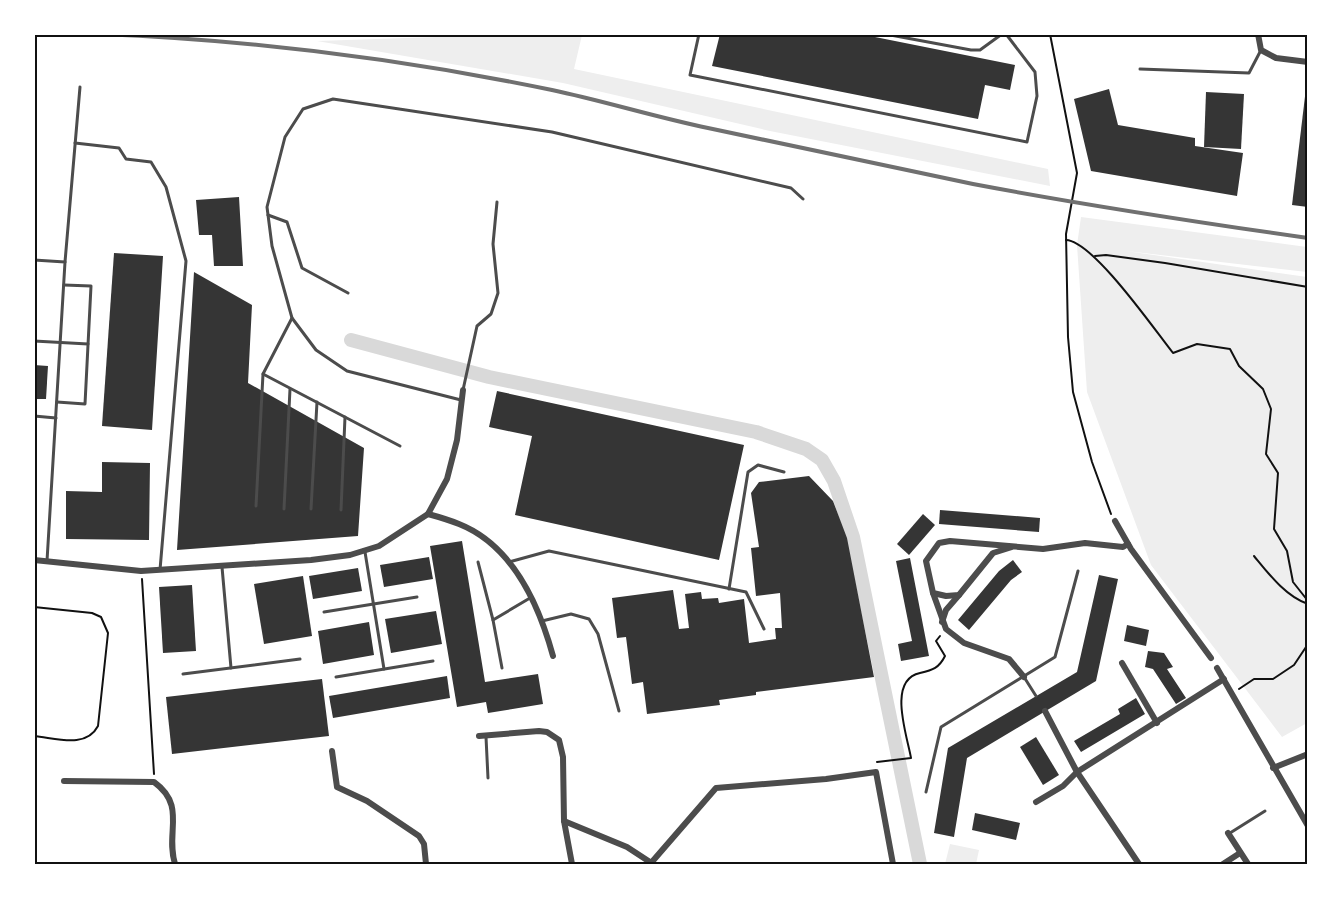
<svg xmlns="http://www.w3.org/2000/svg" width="1342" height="899" font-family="Raleway,sans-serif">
<rect width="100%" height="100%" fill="#fff"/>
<!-- green -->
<g fill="#eee">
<path d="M496,35H582L574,69L1048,169L1050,186L770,131L563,83L317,41Z"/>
<path d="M1081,217L1307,247V272L1126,251L1307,277V723L1282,737L1151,565L1087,392L1077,245Z"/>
<path d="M950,844L979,850L976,864H945Z"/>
</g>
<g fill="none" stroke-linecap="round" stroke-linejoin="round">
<!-- canal -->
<path stroke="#d9d9d9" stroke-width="14" d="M351,340L489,377L756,432L806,449L822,460L834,481L853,537L920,864"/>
</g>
<!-- building -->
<g fill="#353535">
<path d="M720,34H860L1015,65L1010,90L985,85L978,119L712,66Z"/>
<path d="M1306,88H1308V207L1292,205Z"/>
<path d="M1109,89L1118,125L1195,138V146L1243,153L1237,196L1091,171L1074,99Z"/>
<path d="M1206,92L1244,94L1241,149L1204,147Z"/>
<path d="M239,197L243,266H214L212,235H199L196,200Z"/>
<path d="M114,253L163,256L152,430L102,426Z"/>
<path d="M194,272L252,305L248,383L364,448L358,536L177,550Z"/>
<path d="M34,365L48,366L46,399H34Z"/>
<path d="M497,391L744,445L719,560L515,515L532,436L489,427Z"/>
<path d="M102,462L150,463L149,540L66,539V491L102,492Z"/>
<path d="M809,476L833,501L847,538L874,677L756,692V695L719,700L720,705L647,714L643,682L632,684L626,637L617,638L612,598L673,590L679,629L689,628L685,594L701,592L702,599L718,598L719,603L744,599L749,643L776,639L775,628H782L780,593L756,596L751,548L759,547L751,493L759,482Z"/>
<path d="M940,510L1040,518L1039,532L939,524Z"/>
<path d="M923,514L935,525L909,555L897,544Z"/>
<path d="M462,541L485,682L538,674L543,704L488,713L486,702L457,707L430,546Z"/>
<path d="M429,557L433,579L384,587L380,565Z"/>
<path d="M910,558L929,656L901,661L898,644L912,641L896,561Z"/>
<path d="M1013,560L1022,572L1011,580L969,630L958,620L999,571Z"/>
<path d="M358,568L362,591L313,599L309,576Z"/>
<path d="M1099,575L1118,579L1096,681L967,758L954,837L934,833L948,748L1077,672Z"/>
<path d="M303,576L312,636L264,644L254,584Z"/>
<path d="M192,585L196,651L163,653L159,587Z"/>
<path d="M436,611L442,644L391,653L385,619Z"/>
<path d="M369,622L374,655L323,664L318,631Z"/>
<path d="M1127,625L1149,630L1146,646L1124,641Z"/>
<path d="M1148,651L1164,653L1173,667L1167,669L1186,698L1176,704L1153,669L1145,667Z"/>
<path d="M447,676L450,698L333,718L329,696Z"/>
<path d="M322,679L329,736L172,754L166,697Z"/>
<path d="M1136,698L1145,714L1081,752L1074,741L1120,714L1118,709Z"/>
<path d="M1036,737L1059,775L1043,785L1020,747Z"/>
<path d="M975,813L1020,823L1016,840L972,830Z"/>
</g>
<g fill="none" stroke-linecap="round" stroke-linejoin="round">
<!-- path -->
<g stroke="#111" stroke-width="2">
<path d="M1050,34L1077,173L1066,234L1068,337L1073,392L1092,462L1111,514"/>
<path d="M1066,240C1093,241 1154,329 1173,353L1197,344L1230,349L1239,366L1263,389L1271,409L1266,454L1278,473L1274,529L1287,551L1293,582L1308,601"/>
<path d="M1095,256L1106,255L1165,263L1308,287"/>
<path d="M1254,556C1268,573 1286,597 1308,604"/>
<path d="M142,579L154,774"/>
<path d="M34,607L92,613L101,617L108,633L98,726C86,749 56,738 34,736"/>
<path d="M1239,689L1254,679H1273L1294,665L1308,644"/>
<path d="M877,762L911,758C907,735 887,680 920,673C933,670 939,668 945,656L936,641L940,636"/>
</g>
<!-- service -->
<g stroke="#4c4c4c" stroke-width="3">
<path d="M699,34L690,75L1027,142L1037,96L1035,72L1006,34"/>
<path d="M885,34L971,50H980L1002,34"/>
<path d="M1140,69L1249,73L1261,50"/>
<path d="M75,143L119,148L126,159L151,162L166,187L186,261L160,570"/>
<path d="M268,215L287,222L302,268L348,293"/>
<path d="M34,260L65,262L47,561"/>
<path d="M65,262L80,87"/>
<path d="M292,318L263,374L400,446"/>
<path d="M34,341L88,344"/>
<path d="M463,390L477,326L491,314L498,293L493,244L497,202"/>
<path d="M461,400L347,371L316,350L292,318L272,246L267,207L285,137L303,109L333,99L552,132L791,188L803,199"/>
<path d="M57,402L85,404L91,286L64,285"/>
<path d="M34,416L56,418"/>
<path d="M256,506L263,374"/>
<path d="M284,509L290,389"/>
<path d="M311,509L317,402"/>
<path d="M341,510L345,417"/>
<path d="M365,552L384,669"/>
<path d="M478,562L493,620"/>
<path d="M509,562L549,551L746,592L764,629"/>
<path d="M222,567L231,668"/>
<path d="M729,589L748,472L758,465L784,472"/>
<path d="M324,612L417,597"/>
<path d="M542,621L571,614L589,619L598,634L619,711"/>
<path d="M502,668L493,620L530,598"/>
<path d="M183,674L300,659"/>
<path d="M336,677L433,661"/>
<path d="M1024,677L1036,696"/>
<path d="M486,737L488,778"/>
<path d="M926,792L941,727L1055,657L1078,571"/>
<path d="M1230,833L1265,811"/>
</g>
<!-- minor -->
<g stroke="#4c4c4c" stroke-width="6">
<path d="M1258,34L1261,50L1276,58L1308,62"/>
<path d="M428,514C439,517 449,520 459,524C512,545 539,605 553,656"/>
<path d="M1115,521L1131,549L1211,658"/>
<path d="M1012,547L993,553L959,595L946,596L933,593L926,561L939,543L950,541L1043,549L1085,543L1123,547L1128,544"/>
<path d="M34,560L141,571L311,560L350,555L379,546L428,514L447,479L457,440L463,390"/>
<path d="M933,593L946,629L964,643L1009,659L1024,677"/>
<path d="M942,622L946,610L959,595"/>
<path d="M1122,663L1157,723"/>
<path d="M1217,668L1308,826"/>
<path d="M1045,711L1077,772L1139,864"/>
<path d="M479,736L539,731L547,732L559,740L563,757L564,821L572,864"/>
<path d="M332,751L337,787L367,801L419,836L424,844L426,864"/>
<path d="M1273,768L1308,754"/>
<path d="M64,781L154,782C187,806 165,832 175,864"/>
<path d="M1036,802L1063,786L1077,772L1224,679"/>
<path d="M564,821L627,847L653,864"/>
<path d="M1228,833L1248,864"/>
<path d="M651,863L716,788L826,779L876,772L893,864"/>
<path d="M1223,864L1240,853"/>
</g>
<!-- rail -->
<path stroke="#707070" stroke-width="4" d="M100,34C252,40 403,59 552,90C604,101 655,117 708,128C796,146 884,166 973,184C1084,205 1196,222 1308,238"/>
</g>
<!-- border -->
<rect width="1342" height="899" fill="none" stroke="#ffffff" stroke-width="72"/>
<rect x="36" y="36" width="1270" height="827" fill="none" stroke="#111" stroke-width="2"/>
</svg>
